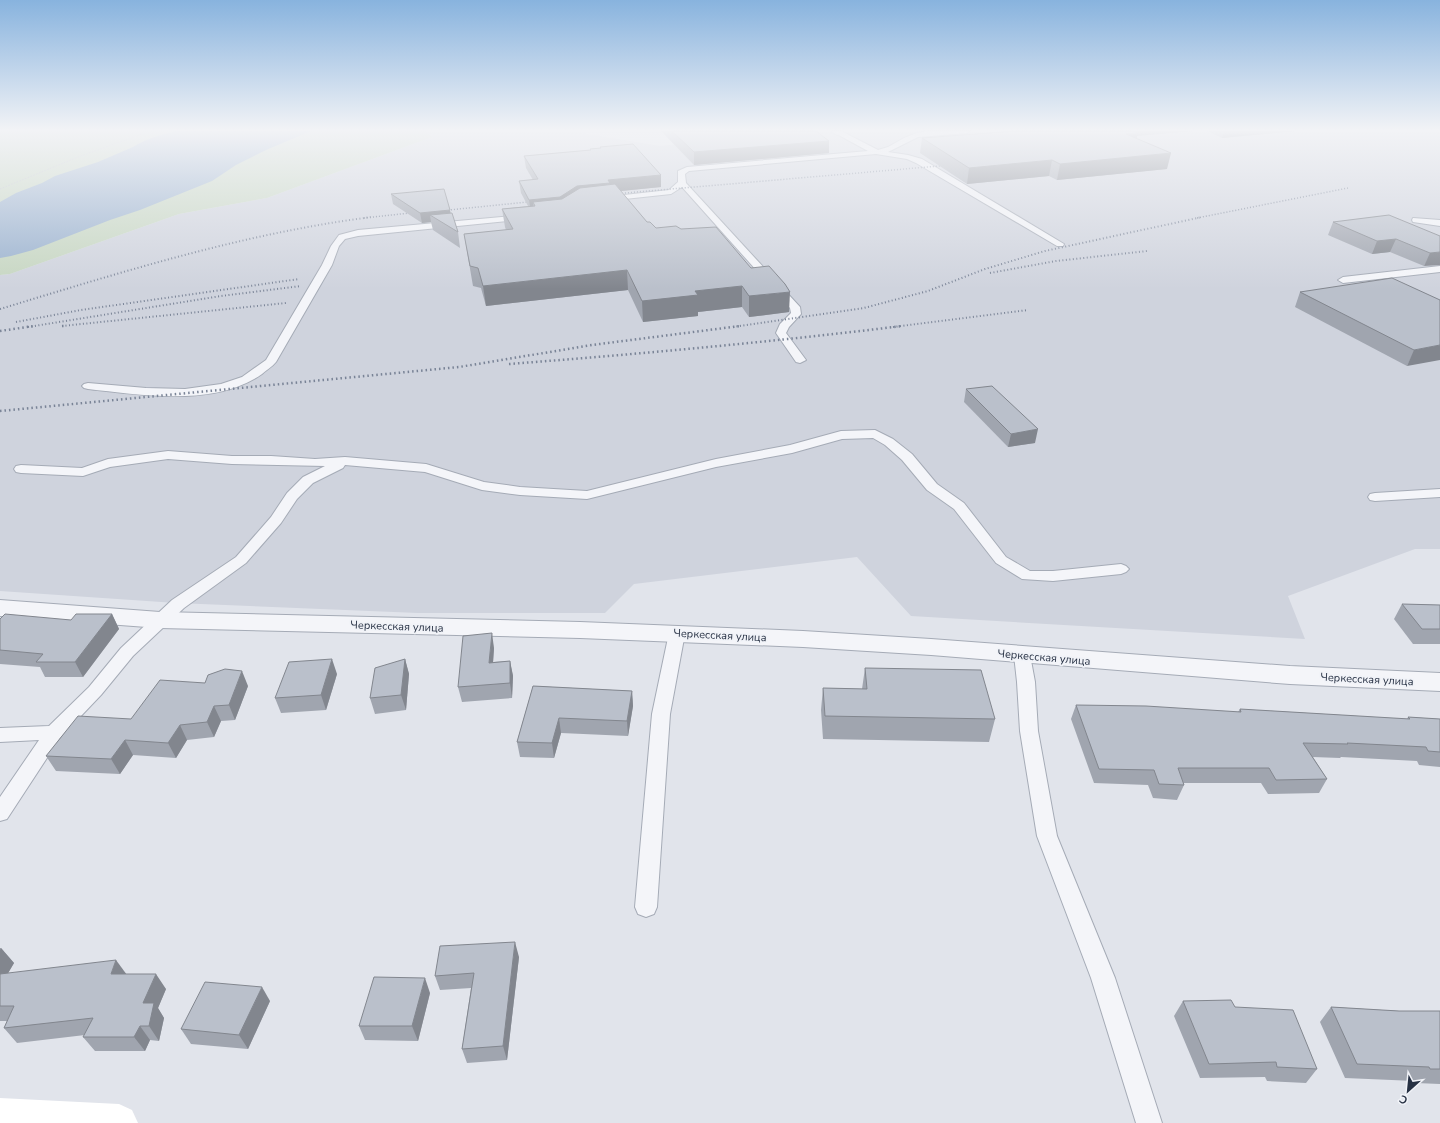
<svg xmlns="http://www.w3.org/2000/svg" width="1440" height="1123" font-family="'Nunito Sans',sans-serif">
<rect width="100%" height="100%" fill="#e1e4eb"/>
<!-- built -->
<path fill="#cfd3dd" d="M425,131H570L660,146L799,131H1440V549H1415L1288,596L1305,639L911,616L857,557L634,584L605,613H418L176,603L0,591V275L10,274L179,214L267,198L432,137Z"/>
<!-- green -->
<path fill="#c6d6c1" d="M0,131H425L432,137L267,198L179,214L10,274L0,275Z"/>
<!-- water -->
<path fill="#99b1ce" d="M176,131H311L266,150L236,165L212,181L140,210L110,220L33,250L11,256L0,258V202L16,193L42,183L55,176L98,162L133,147C145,139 161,135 176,131Z"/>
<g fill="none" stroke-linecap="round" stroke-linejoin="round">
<!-- service casing -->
<g stroke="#a5abb6" stroke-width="2">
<g id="service">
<path d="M834,131H841L878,150L888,147L904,138L917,133L928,131H970L967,133L918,137L888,152L908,155L922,159L1064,244L1063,246H1057L916,163L907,159L876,154L689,171L685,174L686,183L800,307L801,314L789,327L786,333L806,360L800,363L796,362L776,333L780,324L791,313L790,308L682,187L671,194L606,201L602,199L606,197L669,190L678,182V171L687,167L868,151L835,133Z"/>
<path d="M524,215H527L528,217L527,219L358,236L345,239L339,246L332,265L276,362C272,367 266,370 262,374C215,407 142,395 88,389L84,388L82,386L84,384L88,383L146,388L185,389L221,384L242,377L266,360L322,265L331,246L339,235L358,230Z"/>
<path d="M1413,218L1440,220V226L1413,222L1412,220Z"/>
<path d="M1440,266V272L1343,283L1338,280L1343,277Z"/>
<path d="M875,430L893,439L912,454L937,484L964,503L1006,557L1030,571H1053L1121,564L1126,566L1129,569L1126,572L1121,574L1053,581L1022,579L996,563L954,509L927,490L902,460L885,445L873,438L842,439L792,453L716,467L587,499L520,495L482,490L425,472L345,465L343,468L313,483L297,499L281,523L246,563L184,608L133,656L101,695L60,738L7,819L0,821V797L39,740L0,742V728L49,726L89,687L121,648L172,600L236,557L271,517L287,493L303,477L325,466L232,464L168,459L110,467L83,476L21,473L16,472L14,469L16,466L21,465L82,468L108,459L168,451L232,456H271L315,459L345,457L426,464L484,482L520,487L587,491L716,459L790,445L841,431Z"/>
<path d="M1440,489V497L1375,501L1370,500L1368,497L1370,494L1375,493Z"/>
<path d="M677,627L683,629L685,633L670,714L657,907L654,914L646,917L638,914L635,907L652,714L669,633L671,629Z"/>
<path d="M1022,649L1028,651L1030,655L1035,682L1038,731L1057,836L1115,978L1162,1123H1136L1091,978L1037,836L1020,731L1017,682L1014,655L1016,651Z"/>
</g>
</g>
<!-- minor casing -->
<g stroke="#a5abb6" stroke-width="2">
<g id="minor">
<path d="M831,131H841L842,132L837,135Z"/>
<path d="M0,600L160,612L580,622L803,631L931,639L1290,666L1440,673V691L1290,684L931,655L803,647L580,638L160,628L0,616Z"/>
</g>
</g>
<!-- path -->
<path stroke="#bfc2ca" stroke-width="1" stroke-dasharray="1.5 1.5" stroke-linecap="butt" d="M0,189L78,157L151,131"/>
<!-- service -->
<use href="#service" fill="#f4f5f9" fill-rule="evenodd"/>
<!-- minor -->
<use href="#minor" fill="#f4f5f9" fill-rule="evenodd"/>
<!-- secondary -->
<path fill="#fff" fill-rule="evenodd" d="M0,1098L119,1104L132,1110L138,1123H0Z"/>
<!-- rail-far2 -->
<g stroke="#798396" stroke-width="1.5" stroke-dasharray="1 2" stroke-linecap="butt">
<path d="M613,194L951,165"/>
<path d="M439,211L537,201"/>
<path d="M364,218L419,212"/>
<path d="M1197,218L1348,188"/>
</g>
<!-- rail-far1 -->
<g stroke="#798396" stroke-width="2" stroke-dasharray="1 2.5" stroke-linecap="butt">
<path d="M990,273L1056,261L1147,251"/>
<path d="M0,309C122,272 245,233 372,217"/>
<path d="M16,322L81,310L299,279"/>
<path d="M62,326L286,303"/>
<path d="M28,327L221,296L301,286"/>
<path d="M733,327L864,308L928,291L985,269L1045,251L1202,217"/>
<path d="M893,327L1028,310"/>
</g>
<!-- rail -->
<g stroke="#798396" stroke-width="2.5" stroke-dasharray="1.5 3" stroke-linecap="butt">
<path d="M62,326H66"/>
<path d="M0,331L34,326"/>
<path d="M509,364C640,354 771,342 902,326"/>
<path d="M0,411L459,367L592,345L740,326"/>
</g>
</g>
<!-- wall -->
<g fill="#a0a5af">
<path d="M661,131H816L829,153L694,165Z"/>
<path d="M1207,131H1295L1222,138Z"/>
<path d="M1137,136V139L1167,169L1057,180L1049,176L967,184L920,153L922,138Z"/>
<path d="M600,147L661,175V187L621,191L647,222L656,228L789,312L749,317L742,307L698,312V316L643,322L628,290L486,306L481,288L473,286L464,234L506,230L505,227L502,209L528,206L521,193L519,181L533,180L526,168L524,156L590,150V149L600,148Z"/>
<path d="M391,194L451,213L458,232L460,248L433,230L431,222L422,223L393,204Z"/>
<path d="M1333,222L1440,236L1424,266L1390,252L1372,254L1328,235Z"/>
<path d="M1300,292L1440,300L1407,366L1295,307Z"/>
<path d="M966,389L1035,443L1008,447L964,402Z"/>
<path d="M1402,604L1440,605V644H1413L1394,619Z"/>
<path d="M112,614L119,629L83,677H45L40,667L0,664V619L71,620Z"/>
<path d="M494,648L493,662L510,661L513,676L512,698L462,702L458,687Z"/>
<path d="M405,659L409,674L406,710L375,714L370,698Z"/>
<path d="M865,668L995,719L989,742L823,739L821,710L823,688L862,689Z"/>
<path d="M337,674L326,710L281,713L275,698Z"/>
<path d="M248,686L235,720L221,721L214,737L187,740L176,758L133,755L120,774L56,771L46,756L131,719Z"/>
<path d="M533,686L632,691L633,706L628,736L561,733L554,758L520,757L517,742Z"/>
<path d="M1076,705L1238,712L1240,709L1407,719L1408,717L1440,719V767L1419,765L1417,761L1341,757L1340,758L1313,757L1327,779L1319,793L1268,794L1261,783H1183L1184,785L1177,800L1153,798L1148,785L1094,783L1071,719Z"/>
<path d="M0,948H1L14,963L8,973L126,974L166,989L158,1008L164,1018L159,1041L150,1040L145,1051H95L83,1037L85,1035L17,1043L4,1028L7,1021H0Z"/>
<path d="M519,957L507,1060L467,1063L462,1049L471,988L440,990L435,976Z"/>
<path d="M430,993L418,1041L365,1040L359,1026Z"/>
<path d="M270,1001L248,1049L191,1044L181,1029Z"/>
<path d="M1183,1001L1235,1007L1317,1069L1306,1083L1267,1081L1265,1077L1200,1078L1174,1016Z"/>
<path d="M1331,1007L1399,1011H1440V1084L1416,1083L1415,1081L1345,1078L1320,1022Z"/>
</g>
<!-- shaded-wall -->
<g fill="#82868e">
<path d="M1116,131H1193L1137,136L1134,148Z"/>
<path d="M1224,131H1295L1222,138Z"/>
<path d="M829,141V153L694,165V152Z"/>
<path d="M1171,153L1167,169L1057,180L1060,164Z"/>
<path d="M1052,160L1049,176L967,184L969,168Z"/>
<path d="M661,175V187L611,192L535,206L533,202L534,212H531L529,200L577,186L608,180Z"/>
<path d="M450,210L452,220L430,215L431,222L422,223L420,213Z"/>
<path d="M1396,239L1390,252L1372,254L1377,241Z"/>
<path d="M1440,252V265L1424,266L1430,253Z"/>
<path d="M627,270L628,290L486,306L483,286Z"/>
<path d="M742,286V307L698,312V316L643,322L642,301L695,291Z"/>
<path d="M790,292L789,312L749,317V296Z"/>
<path d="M1440,345V360L1407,366L1414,350Z"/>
<path d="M1038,429L1035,443L1008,447L1011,434Z"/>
<path d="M112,614L119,629L83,677L75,662Z"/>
<path d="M492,633L494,648L492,677L489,663Z"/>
<path d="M332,659L337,674L326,710L321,695Z"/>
<path d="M405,659L409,674L406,710L401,695Z"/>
<path d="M510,661L513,676L512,698L510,683Z"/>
<path d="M242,671L248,686L235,720L229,705Z"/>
<path d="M632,691L633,706L628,736L627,721Z"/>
<path d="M214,706L221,721L214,737L207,722Z"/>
<path d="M559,718L561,733L554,758L552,743Z"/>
<path d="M180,725L187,740L176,758L168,743Z"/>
<path d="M125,740L133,755L120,774L111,759Z"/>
<path d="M515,942L519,957L507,1060L503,1046Z"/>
<path d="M1,948L14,963L0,987V950Z"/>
<path d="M116,960L127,975L111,974Z"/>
<path d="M156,974L166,989L158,1008L164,1018L159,1041L149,1026L143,1003Z"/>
<path d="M425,978L430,993L418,1041L412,1026Z"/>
<path d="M262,987L270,1001L248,1049L239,1035Z"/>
<path d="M140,1026L150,1040L145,1051L134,1037Z"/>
</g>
<!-- building -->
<g fill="#bac0cb" stroke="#82868e">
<path d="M672,131H816L829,141L694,152Z"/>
<path d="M1016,131H1133L1138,134H1126L1171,153L1060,164L1052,160L969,168L922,138Z"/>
<path d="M633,144L661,175L608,180L610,183L577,186L560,197L529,200L519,181L538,179L524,156L591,150L590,149L601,148L600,147Z"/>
<path d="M615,184L647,222H650L656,228L676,226L681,229L716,227L751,268L769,266L785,284L790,292L749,296L742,286L695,291L698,295L642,301L627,270L483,286L478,268L470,266L464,234L513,229L502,209L535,206L533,202L562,199L580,188Z"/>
<path d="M444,189L450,210L420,213L391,194Z"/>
<path d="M452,213L458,232L430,215Z"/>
<path d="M1389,215L1440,236V252L1430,253L1396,239L1377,241L1333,222Z"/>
<path d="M1392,278L1440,300V345L1414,350L1300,292Z"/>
<path d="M992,386L1038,429L1011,434L966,389Z"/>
<path d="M1402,604L1440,605V629H1422Z"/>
<path d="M5,614L71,620L76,614H112L75,662H36L43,654L0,650V619Z"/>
<path d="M492,633L489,663L510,661V683L458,687L463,636Z"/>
<path d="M332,659L321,695L275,698L289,662Z"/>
<path d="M405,659L401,695L370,698L375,668Z"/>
<path d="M865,668L981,670L995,719L825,716L823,688L867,689Z"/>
<path d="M225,669L242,671L229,705L214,706L207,722L180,725L168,743L125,740L111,759L46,756L78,716L131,719L160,680L205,683L208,675Z"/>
<path d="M533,686L632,691L627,721L559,718L552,743L517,742Z"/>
<path d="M1076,705L1146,706L1241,712L1240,709L1410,719L1408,717L1440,719V752L1428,751L1426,747L1347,743L1348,744L1303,743L1327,779L1276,780L1269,768H1178L1184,785L1159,784L1154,770L1099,769Z"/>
<path d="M515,942L503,1046L462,1049L474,973L435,976L440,946Z"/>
<path d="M116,960L111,974H156L143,1003H154L149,1026H140L134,1037H83L93,1018L4,1028L14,1006H0V974Z"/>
<path d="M374,977L425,978L412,1026H359Z"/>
<path d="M205,982L262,987L239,1035L181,1029Z"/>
<path d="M1231,1000L1235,1007L1293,1010L1317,1069L1277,1067L1276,1062L1209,1064L1183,1001Z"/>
<path d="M1331,1007L1399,1011H1440V1069H1430L1429,1067L1357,1064Z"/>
</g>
<!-- sky -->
<linearGradient id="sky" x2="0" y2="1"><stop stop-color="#88b3de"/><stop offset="0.45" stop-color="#f2f3f6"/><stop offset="1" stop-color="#f2f3f6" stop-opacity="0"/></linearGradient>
<rect width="1440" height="289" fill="url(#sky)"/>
<g text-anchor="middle" stroke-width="3.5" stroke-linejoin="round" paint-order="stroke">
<!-- street labels -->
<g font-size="11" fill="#273144" stroke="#f1f3f8">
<text transform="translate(397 626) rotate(2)" y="4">Черкесская улица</text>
<text transform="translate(720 635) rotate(3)" y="4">Черкесская улица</text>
<text transform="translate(1044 657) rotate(5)" y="4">Черкесская улица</text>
<text transform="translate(1367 679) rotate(3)" y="4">Черкесская улица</text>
</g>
</g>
<!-- north arrow -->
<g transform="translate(1408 1091) rotate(207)" stroke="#f1f3f8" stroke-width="3" paint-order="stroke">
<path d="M0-3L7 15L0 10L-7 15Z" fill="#273144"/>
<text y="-6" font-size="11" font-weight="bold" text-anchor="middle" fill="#273144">С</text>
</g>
</svg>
